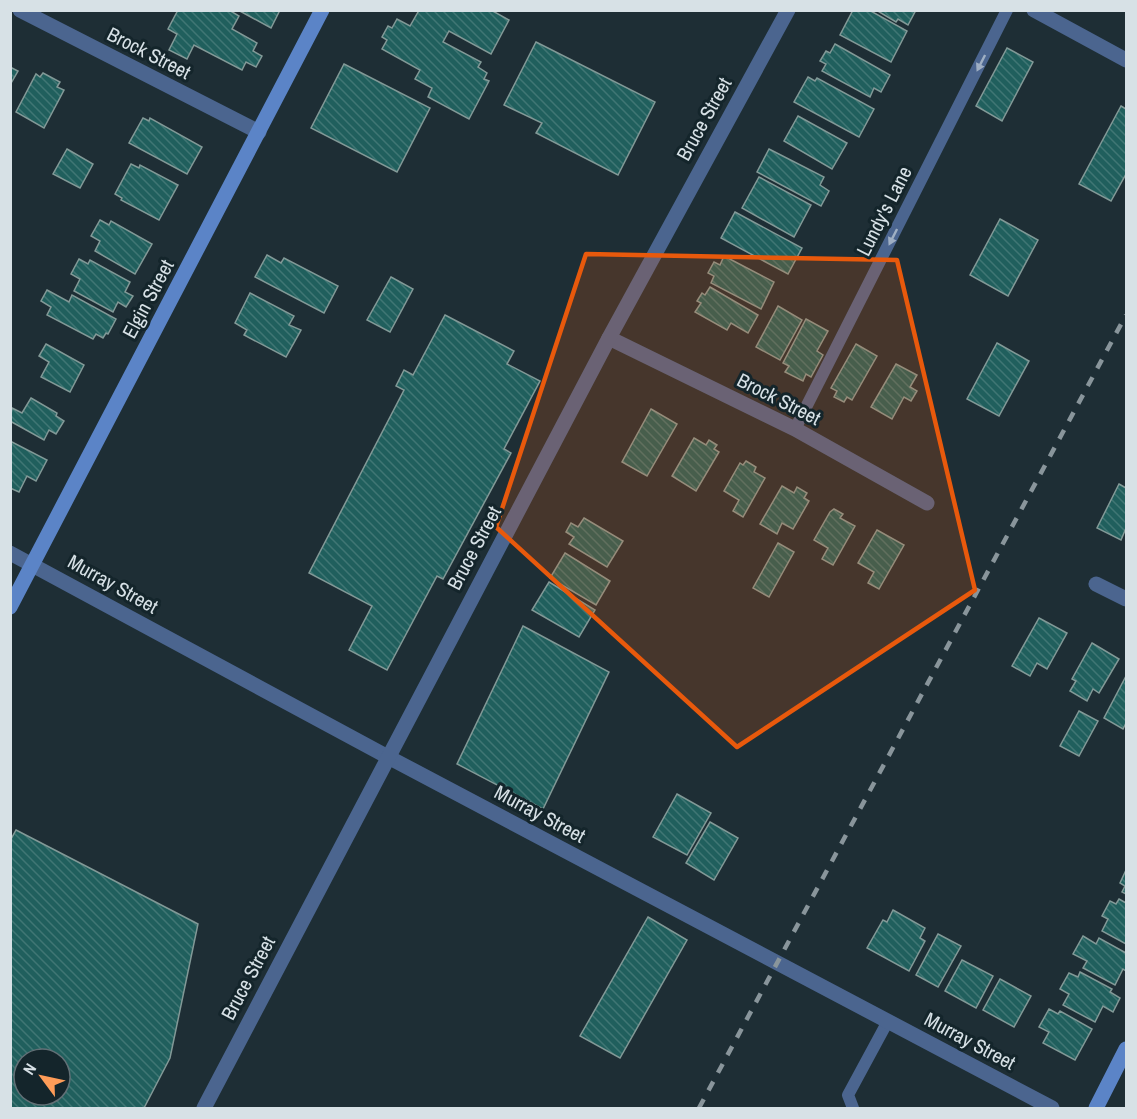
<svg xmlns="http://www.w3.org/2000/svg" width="1137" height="1119" font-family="'Archivo Narrow',sans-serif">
<defs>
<pattern id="building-back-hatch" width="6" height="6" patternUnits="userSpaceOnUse" patternTransform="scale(1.5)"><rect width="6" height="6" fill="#205f5d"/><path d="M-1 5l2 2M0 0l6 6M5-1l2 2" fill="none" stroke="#407674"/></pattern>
</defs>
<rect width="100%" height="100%" fill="#1e2e35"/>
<!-- building -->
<g fill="url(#building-back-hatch)" stroke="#829997" stroke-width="1.5" fill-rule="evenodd">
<path d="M178,10H229L239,16L232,29L257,43L253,51L262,56L256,67L246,62L242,70L194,45L187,59L169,50L177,34L168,29Z"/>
<path d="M238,10H280L271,28Z"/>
<path d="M415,10H491L509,20L491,54L449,31L443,42L481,62L478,67L487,73L484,79L489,81L469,119L428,97L432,88L415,79L420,70L382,49L387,40L382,37L388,26L392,28L397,19L410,26L418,12Z"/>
<path d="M853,10H869L907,31L891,62L840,35Z"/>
<path d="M876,10H916L908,25L898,19L896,22Z"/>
<path d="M536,42L655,102L618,175L536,133L542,123L504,105Z"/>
<path d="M835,44L890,75L881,92L874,88L870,97L822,71L826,64L820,61L826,51L830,53Z"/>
<path d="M1007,48L1033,62L1002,121L976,106Z"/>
<path d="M344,64L430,108L397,172L311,128Z"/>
<path d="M10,67L18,71L10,85Z"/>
<path d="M43,73L60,82L57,87L64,90L44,128L16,112L36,74L40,77Z"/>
<path d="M808,77L815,81L817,78L874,109L859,137L794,102Z"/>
<path d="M1121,106L1126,109V174L1111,201L1079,184Z"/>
<path d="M798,116L847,143L832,169L784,141Z"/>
<path d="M143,118L149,121L150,118L202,147L187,174L129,143Z"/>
<path d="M67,149L93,164L80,188L53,174Z"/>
<path d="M769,149L824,177L820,185L829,191L821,206L757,172Z"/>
<path d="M131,164L139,168L140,165L178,185L159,220L121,200L122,198L115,194Z"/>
<path d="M759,177L811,205L794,237L742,208Z"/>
<path d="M735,212L802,248L788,274L721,238Z"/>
<path d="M1000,219L1038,240L1008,296L970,275Z"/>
<path d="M100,220L109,225L111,221L152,244L135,274L95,251L100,241L91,236Z"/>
<path d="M267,255L281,263L284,258L338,286L324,313L255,277Z"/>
<path d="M724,256L774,282L761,309L711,283L714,276L708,273L714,262L720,265Z"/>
<path d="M79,259L88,264L90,260L130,282L125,292L133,296L126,307L118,302L113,312L74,291L80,279L71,274Z"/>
<path d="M391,277L413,289L390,332L367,320Z"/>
<path d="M710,287L758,315L748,333L731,323L727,330L695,312L701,303L697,301L702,293L705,295Z"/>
<path d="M47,290L69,302L72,295L116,319L108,334L106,333L103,338L96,334L93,339L47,315L51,307L41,301Z"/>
<path d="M250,293L294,316L289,325L301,330L286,357L244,335L247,330L235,323Z"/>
<path d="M778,306L802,320L780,360L756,347Z"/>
<path d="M445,315L514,351L507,364L540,381L504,449L511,453L443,579L437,576L387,670L349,650L372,606L309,573L404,390L396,386L404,370L413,375Z"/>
<path d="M806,319L828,331L817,351L823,355L811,377L806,374L803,381L785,372L789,366L783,363Z"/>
<path d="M997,343L1029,361L999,416L967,399Z"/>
<path d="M46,344L84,365L70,392L41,377L49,362L39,356Z"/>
<path d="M856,344L877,356L852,400L847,397L844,402L834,397L837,391L831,388Z"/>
<path d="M896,364L917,375L910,387L917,391L911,401L904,397L892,419L871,407Z"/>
<path d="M31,398L57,413L56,416L64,421L56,434L49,430L44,440L10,421L12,408L22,413Z"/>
<path d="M651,409L677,424L647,476L622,462Z"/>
<path d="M694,438L706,445L709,440L717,445L714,449L719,452L696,491L672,476Z"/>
<path d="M10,441L47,460L36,481L27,476L19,492L10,488Z"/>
<path d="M746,461L756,467L754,472L765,478L743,517L733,511L739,500L724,491L740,463L743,465Z"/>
<path d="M1119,484L1126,488V528L1121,540L1097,528Z"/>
<path d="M782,486L794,493L797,487L807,493L804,498L809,501L793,529L782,523L777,534L760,524Z"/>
<path d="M834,509L843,514L840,518L855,526L833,565L822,559L828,548L814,540L830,512Z"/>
<path d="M584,518L623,541L607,567L569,544L574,537L566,532L571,523L578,527Z"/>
<path d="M877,530L904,545L879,589L868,583L874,572L858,563Z"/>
<path d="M778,543L794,552L769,597L753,588Z"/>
<path d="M565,553L610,581L596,605L550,578Z"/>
<path d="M549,582L595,610L579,637L532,610Z"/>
<path d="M1039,618L1067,633L1047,669L1037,663L1030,676L1012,666Z"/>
<path d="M523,626L609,672L543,809L457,764Z"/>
<path d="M1092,643L1119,659L1099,693L1093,689L1087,701L1070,691L1076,681L1072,679Z"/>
<path d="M1126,676V723L1123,729L1104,718Z"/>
<path d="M1079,711L1098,721L1079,756L1060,746Z"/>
<path d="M677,794L711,813L687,855L653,837Z"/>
<path d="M710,822L738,838L714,880L686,863Z"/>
<path d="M16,830L198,924L170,1058L144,1108H10V841ZM24,1059H60V1095H24Z"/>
<path d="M1126,870V894L1122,892L1125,886L1120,883Z"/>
<path d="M1119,899L1126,903V944L1102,931L1108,919L1102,916L1110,901L1116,904Z"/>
<path d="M893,910L925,928L920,938L925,941L909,971L867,948L883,920L887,922Z"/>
<path d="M648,917L687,940L620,1058L580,1036Z"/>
<path d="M938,934L961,946L938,987L916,975Z"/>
<path d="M1083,936L1096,944L1099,938L1126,953V971L1123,969L1115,985L1083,968L1087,961L1073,954Z"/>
<path d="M962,960L993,976L976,1008L945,991Z"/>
<path d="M1080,972L1112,989L1110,992L1120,998L1113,1012L1103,1006L1095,1022L1063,1005L1069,994L1060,989L1069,973L1078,977Z"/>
<path d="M1000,979L1031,996L1014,1027L983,1010Z"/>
<path d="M1049,1009L1058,1014L1060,1011L1092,1029L1075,1060L1043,1043L1049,1032L1039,1027Z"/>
</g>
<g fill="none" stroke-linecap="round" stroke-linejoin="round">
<!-- lane -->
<g stroke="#4b658f" stroke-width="12">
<path d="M795,429L1007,10"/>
<path d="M853,1108L848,1095L888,1021"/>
</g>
<!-- street -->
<g stroke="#4b658f" stroke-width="15">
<path d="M20,10L259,132"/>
<path d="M1034,10L1126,60"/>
<path d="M609,338L795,429L927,503"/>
<path d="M10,553L388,757L1052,1108"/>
<path d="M1096,584L1126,599"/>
<path d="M204,1108L609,338L788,10"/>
</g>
<!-- secondary -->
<g stroke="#5b84c7" stroke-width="15">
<path d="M10,607L322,10"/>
<path d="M1096,1108L1126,1049"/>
</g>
<!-- rail -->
<path stroke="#89959b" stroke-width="4.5" stroke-dasharray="10 10" stroke-linecap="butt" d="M699,1108L1126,315"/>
</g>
<!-- one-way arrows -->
<defs><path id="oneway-solid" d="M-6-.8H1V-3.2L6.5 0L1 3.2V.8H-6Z" transform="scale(1.5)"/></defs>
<g fill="#9fafc3">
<use href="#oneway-solid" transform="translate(981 63) rotate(117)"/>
<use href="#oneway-solid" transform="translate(893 237) rotate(117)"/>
</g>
<!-- marked area -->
<path fill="#e8590c" fill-opacity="0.2" stroke="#e8590c" stroke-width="4.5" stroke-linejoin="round" d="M586,254L897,260L975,590L737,747L496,527Z"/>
<g text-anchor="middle" stroke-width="6" stroke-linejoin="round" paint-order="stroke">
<!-- street labels -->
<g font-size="20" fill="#d7e1e6" stroke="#14252b">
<text transform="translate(149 53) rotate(27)" y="7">Brock Street</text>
<text transform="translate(704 119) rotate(-61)" y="7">Bruce Street</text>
<text transform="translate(884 211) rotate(-63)" y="7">Lundy's Lane</text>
<text transform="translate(148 299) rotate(-62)" y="7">Elgin Street</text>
<text transform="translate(779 399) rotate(27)" y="7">Brock Street</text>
<text transform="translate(474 548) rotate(-62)" y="7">Bruce Street</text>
<text transform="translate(113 584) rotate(29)" y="7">Murray Street</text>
<text transform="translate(540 814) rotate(28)" y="7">Murray Street</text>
<text transform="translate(248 978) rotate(-62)" y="7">Bruce Street</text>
<text transform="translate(970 1041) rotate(28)" y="7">Murray Street</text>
</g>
</g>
<!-- border -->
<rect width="1137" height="1119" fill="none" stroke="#d7e1e6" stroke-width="24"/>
<!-- north arrow -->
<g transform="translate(42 1077) rotate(303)"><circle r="28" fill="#14252b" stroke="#627076" stroke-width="1.5"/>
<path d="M0-4.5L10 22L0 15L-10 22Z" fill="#fe9c58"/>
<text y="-9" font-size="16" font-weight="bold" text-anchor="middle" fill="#d7e1e6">N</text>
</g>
</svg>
